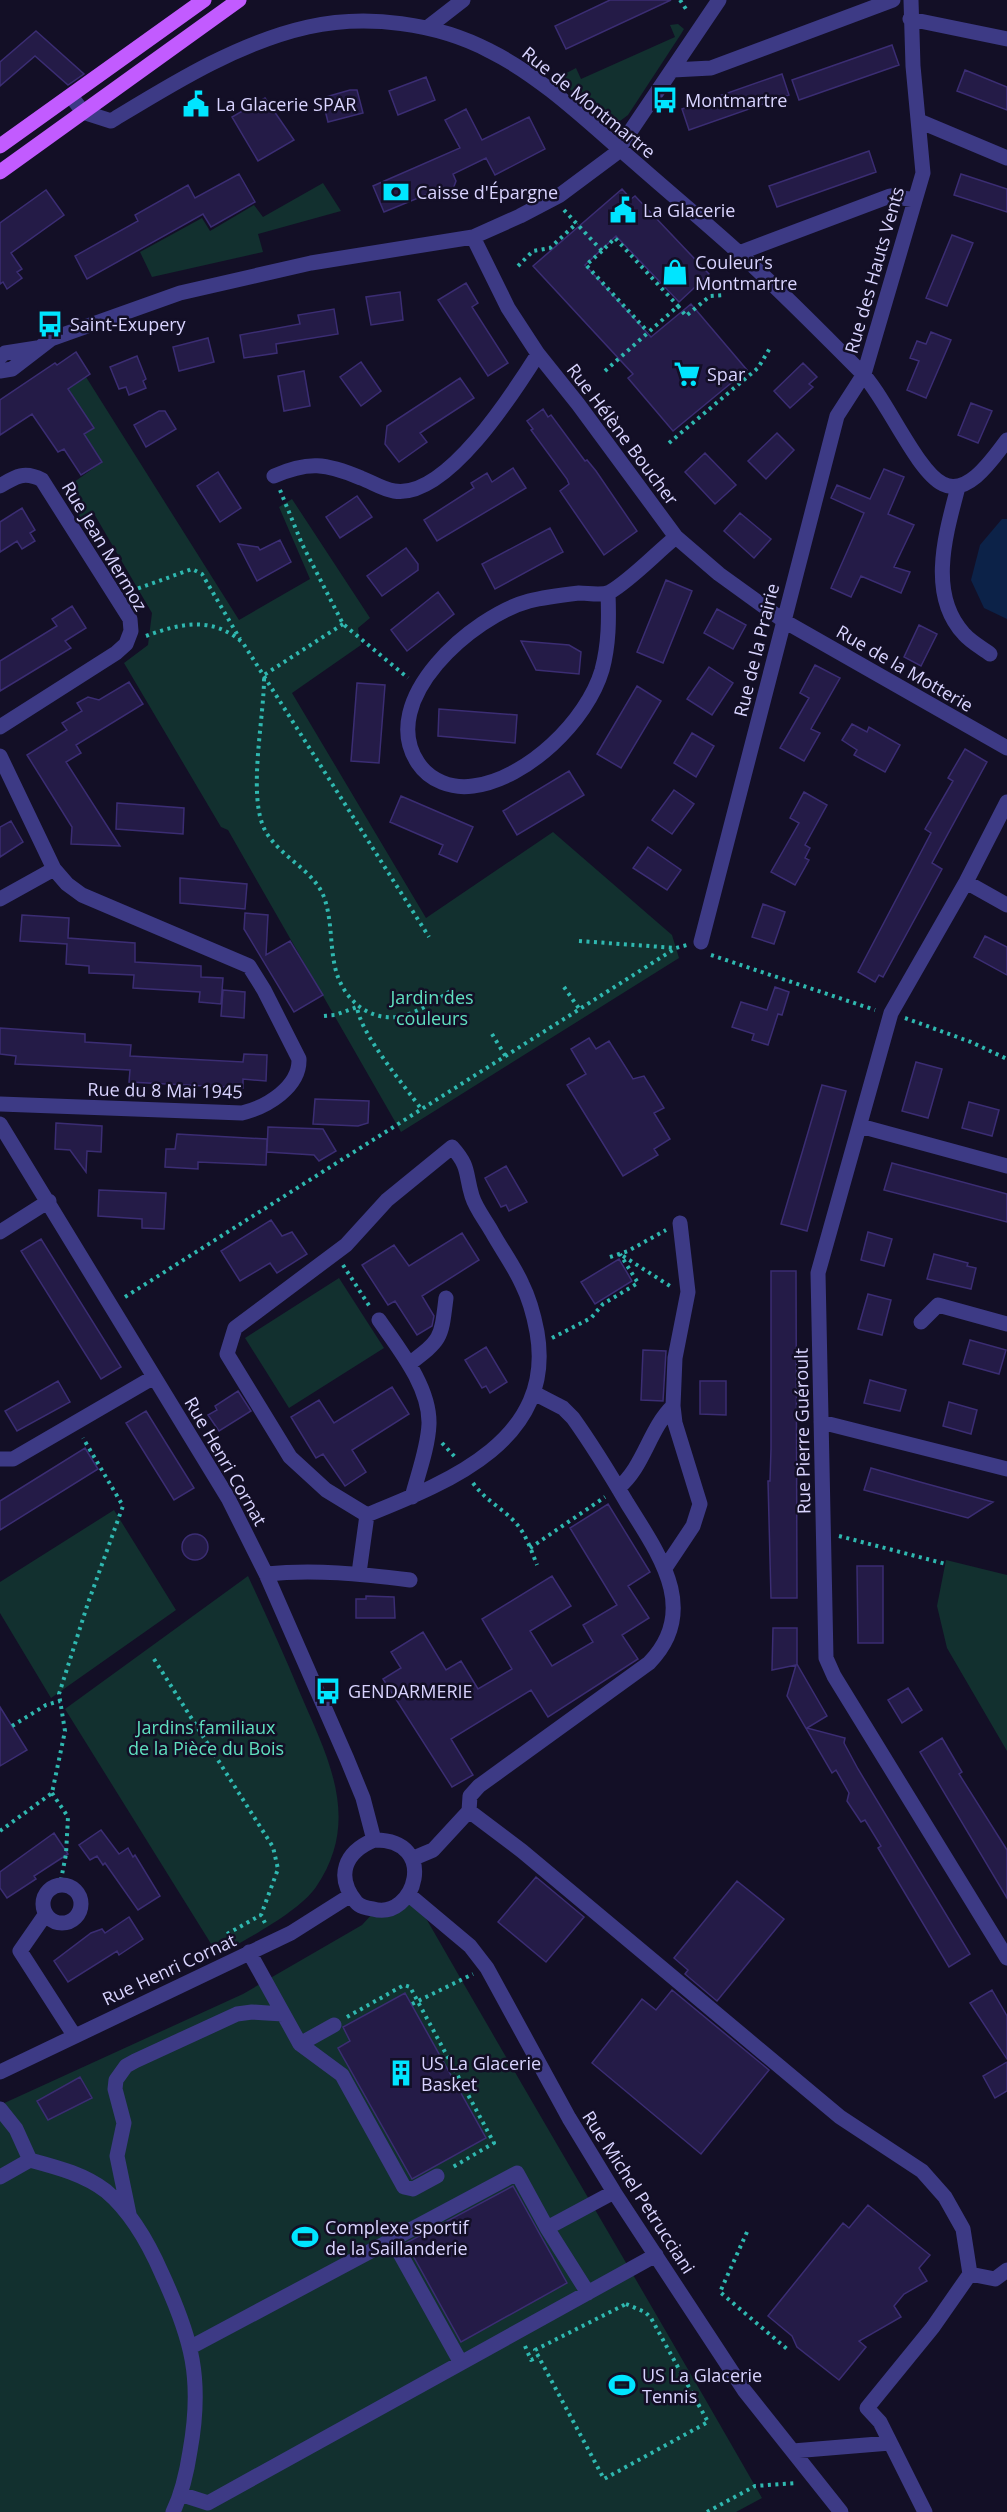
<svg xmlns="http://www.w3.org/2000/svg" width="1007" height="2512" font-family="'Open Sans',sans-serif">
<rect width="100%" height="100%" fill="#130f26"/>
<!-- green -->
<path fill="#12302f" d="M678,24L684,29L681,34L628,115L620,121L605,120L557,78L576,68L581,79L675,37L670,25Z
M323,183L341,211L258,234L263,252L152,277L140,252L202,218L210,231L254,205L263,217Z
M86,377L239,620L310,579L279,507L292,499L370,618L358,628L361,645L292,693L426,918L553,832L672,935L679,958L401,1132L228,830L221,827L124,663L148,645L152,613L93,512L80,518L63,490L102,462L84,434L94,428L68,389Z
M339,1278L384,1348L289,1408L245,1338Z
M114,1510L176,1610L51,1698L0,1613V1582Z
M946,1560L1007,1575V1751L947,1648L937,1606Z
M248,1576C266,1615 284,1654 300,1693C328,1758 362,1820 316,1887C299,1912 245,1940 218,1955L65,1709Z
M411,1902L427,1920C538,2114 652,2305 762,2498L736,2512H0V2105L243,1994L362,1925L374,1912Z"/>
<!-- water -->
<path fill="#0c2248" d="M1002,519H1007V619L984,608L971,580L980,545Z"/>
<!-- building -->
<path fill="#241b47" stroke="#3b2d73" stroke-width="1.5" d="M610,0H671L566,49L555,26Z
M36,31L84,74L68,85L35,56L0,86V62Z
M892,45L899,65L799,100L792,80Z
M965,70L1007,87V110L957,91Z
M782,74L789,95L689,130L682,109Z
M426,77L435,100L398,115L389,91Z
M350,90H357L363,113L328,122L322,98Z
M265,98L294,140L258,161L232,117Z
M466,109L482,140L529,117L545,149L495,175L486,158L453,174L456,181L453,189L446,192L440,189L384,212L373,186L460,148L445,120Z
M869,151L876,172L777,207L769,186Z
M239,174L255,202L211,227L203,214L87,279L75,256L138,221L135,215L188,185L195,198Z
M961,174L1007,189V212L954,195Z
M622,189L631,199L635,196L709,274L679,302L616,236L585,265L651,337L691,304L747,370L673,431L628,378L633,374L533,266Z
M46,190L64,215L11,253L22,269L17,272L22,278L7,289L3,282L0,284V223Z
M952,235L973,243L947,306L926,298Z
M466,283L478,303L472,307L508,363L488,376L438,300Z
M400,292L403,320L371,325L366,297Z
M334,309L338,334L276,344L277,353L244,358L240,335L300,324L298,315Z
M931,332L951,340L926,398L907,390L919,361L910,358L917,341L926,344Z
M208,338L214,362L179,371L173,347Z
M76,352L90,374L68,389L94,428L84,434L102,462L81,475L64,449L58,452L32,414L0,435V400L55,363L57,365Z
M137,356L146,379L143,381L146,388L129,395L126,387L119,389L110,367Z
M361,362L381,391L361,406L340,377Z
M803,363L817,377L809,384L813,387L790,408L774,391Z
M304,371L310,406L284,411L278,376Z
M460,378L474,398L420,433L427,442L399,462L385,444L387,426Z
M971,403L992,411L978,443L958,435Z
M543,409L548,417L551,415L585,461L587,460L596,471L637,531L604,555L560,491L569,484L567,479L531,430L533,429L527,421Z
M159,411H165L176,429L146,447L134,425Z
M777,433L794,450L766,479L748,461Z
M705,453L736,485L715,504L685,472Z
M513,468L526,488L437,541L424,520L474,488L471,483L487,473L492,482Z
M884,469L904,477L888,514L914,525L894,567L910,572L901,593L861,576L851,597L831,588L864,513L831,498L837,485L870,499Z
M218,472L241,508L220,522L197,486Z
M357,496L372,517L340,538L326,517Z
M22,508L35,530L30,533L35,541L22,549L17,541L0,552V522Z
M740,513L771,539L754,558L724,531Z
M550,528L563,552L495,589L482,564Z
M280,540L291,562L257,581L238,544L258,547L260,550Z
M406,548L418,564V570L382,596L367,576Z
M666,580L692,591L663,663L637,652Z
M438,592L454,614L407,651L391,630Z
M72,606L86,628L65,641L71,648L0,691V661L57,626L52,619Z
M717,609L746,625L733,649L704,633Z
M919,625L937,634L921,666L904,657Z
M521,641L569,645L581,652L579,674L536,670Z
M815,665L840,678L811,729L820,733L804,761L780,748L809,698L800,693Z
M709,667L733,683L712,715L687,699Z
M129,682L143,704L76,745L81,753L66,762L120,846L71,844L72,827L27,755L67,730L62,723L82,711L77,703L88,697L99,700Z
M357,683L385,685L379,763L351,761Z
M637,686L661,701L621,768L597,754Z
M439,709L517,715L515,743L438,736Z
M852,724L867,732L869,727L900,745L885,772L854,755L857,750L842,740Z
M692,733L714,746L696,777L674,763Z
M965,749L987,762L932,863L942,869L883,977L879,975L875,982L858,972L931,833L925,829L953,781L948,778Z
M569,771L584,795L517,835L503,811Z
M674,790L694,804L672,834L652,820Z
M804,792L827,805L805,845L810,848L805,858L809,860L795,885L771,872L799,823L790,818Z
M401,796L473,827L457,862L439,854L443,845L390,822Z
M117,803L184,808L183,834L116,829Z
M11,821L23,842L0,857V827Z
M648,847L681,870L667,890L633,868Z
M180,878L247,884L245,909L180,903Z
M763,904L785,912L774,944L752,937Z
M245,913L268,915L266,955L290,941L323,995L294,1012L244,929Z
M22,915L69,918L68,938L135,943V962L201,966V977L223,978L221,1004L199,1002L200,992L133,988L134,975L89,973V966L66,964L67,944L20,941Z
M985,936L1007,947V975L974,957Z
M775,987L789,992L782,1015L778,1014L768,1045L752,1040L754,1034L732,1027L741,1002L767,1010Z
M223,990L245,992L244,1018L221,1016Z
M0,1028L85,1034V1042L131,1045L130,1056L243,1062L244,1054L267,1055L266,1081L243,1079V1088L129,1082L130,1070L15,1064L16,1056L0,1054Z
M589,1038L596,1049L609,1041L633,1079L644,1076L664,1108L654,1113L670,1139L654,1149L658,1155L623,1176L567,1085L586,1074L571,1049Z
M916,1062L942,1069L928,1118L902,1111Z
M822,1085L846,1091L807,1231L781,1224Z
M315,1099L369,1101L368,1123L358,1126L313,1124Z
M969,1102L999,1110L992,1136L962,1128Z
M56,1123L102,1126L101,1152L87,1151L86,1172L70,1150L55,1149Z
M268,1127L323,1129L336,1151L319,1161L314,1155L267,1152Z
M177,1134L267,1139L266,1165L198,1162V1169L165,1167L166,1149H175Z
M892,1163L1007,1194V1222L884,1190Z
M506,1166L527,1202L509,1211L506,1205L501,1207L485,1178Z
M99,1190L166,1193L164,1229L142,1228V1219L98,1216Z
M271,1220L282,1236L292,1232L307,1254L277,1273L270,1263L240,1281L221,1251Z
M868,1232L892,1239L884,1266L861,1260Z
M462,1233L479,1260L422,1296L434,1316L432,1326L417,1335L395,1301L388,1305L362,1265L394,1245L409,1266Z
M41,1239L121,1367L101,1379L21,1251Z
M934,1254L968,1263L967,1266L976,1268L971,1289L927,1279Z
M619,1259L632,1281L595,1304L581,1282Z
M771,1271H796L797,1598H771L768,1481H770L771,1449Z
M868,1294L891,1300L882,1335L858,1329Z
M970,1340L1006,1350L999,1374L963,1364Z
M486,1347L507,1382L490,1393L486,1386L482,1388L465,1360Z
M643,1350L666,1351L663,1401L641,1400Z
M870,1380L906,1390L900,1411L864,1403Z
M58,1381L70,1402L17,1431L5,1411Z
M700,1381H726V1415L700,1414Z
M392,1387L409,1414L352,1450L366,1472L345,1486L323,1454L316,1458L291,1417L319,1400L334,1423Z
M238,1391L251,1411L219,1431L208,1415L217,1410L215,1406Z
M949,1402L977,1410L971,1434L943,1426Z
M146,1411L194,1488L174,1500L126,1423Z
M85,1448L98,1469L0,1530V1501Z
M871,1468L920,1482L993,1502L968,1518L864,1490Z
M608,1504L650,1572L628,1586L649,1618L622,1635L638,1659L548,1717L531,1690L451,1739L473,1775L452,1787L383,1679L401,1668L391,1652L423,1632L446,1670L461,1661L478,1689L512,1669L482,1619L552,1576L571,1606L530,1631L552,1666L593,1642L583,1625L617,1605L570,1528Z
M182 1547a13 13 0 1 1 26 0a13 13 0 1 1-26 0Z
M857,1566H883V1643H858Z
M366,1596L394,1597L395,1618H356V1599H366Z
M773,1628H797V1664L827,1716L807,1728L845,1738L844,1743L858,1769L970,1954L949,1967L878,1848L881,1846L865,1820L861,1822L847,1801L849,1793L836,1770L832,1773L787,1696L796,1665L772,1670Z
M908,1688L922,1710L902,1723L888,1700Z
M0,1707L27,1750L0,1766Z
M942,1738L962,1772L959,1774L1007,1850V1898L920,1752Z
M101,1830L119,1854L128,1848L133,1857L135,1855L160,1896L138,1910L105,1863L103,1865L97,1856L90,1860L79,1845Z
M54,1833L68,1854L34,1876L36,1879L7,1898L0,1888V1872Z
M536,1877L584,1917L546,1962L498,1922Z
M737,1881L784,1919L717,2001L685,1974L688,1970L674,1958Z
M129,1917L143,1939L119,1955L117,1951L68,1982L54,1961L91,1933L102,1929L105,1933Z
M672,1990L769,2070L701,2154L592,2063L642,1999L656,2010Z
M992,1990L1007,2016V2059L970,2003Z
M405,1993L486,2138L412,2179L338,2048L350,2041L343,2027Z
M1007,2062V2091L995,2098L983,2076Z
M80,2077L92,2098L48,2120L37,2101Z
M513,2186L567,2283L461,2342L406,2243Z
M868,2205L930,2255L919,2268L927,2281L904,2294L894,2306L901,2317L859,2341L866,2347L839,2380L797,2347L792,2336L768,2316L843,2223L849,2228Z"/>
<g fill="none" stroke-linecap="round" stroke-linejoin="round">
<!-- path -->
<path stroke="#2fb8b0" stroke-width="4" stroke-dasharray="3 4.5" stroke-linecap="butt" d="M680,0L686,9
M564,210L602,251L615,238L678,306
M602,251L586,265L648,332
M518,266L533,251L550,248L577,223
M605,371L678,306L686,316L710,296L725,295
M669,443L758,368L770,348
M280,490L302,544L343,624L408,678
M131,591L192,569L202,574L240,639
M343,624L264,675C265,715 246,798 266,832C281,858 316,871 325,900C332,922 330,945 335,967C342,1000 373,1027 409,1014C425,1008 438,999 452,990
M146,636C181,623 213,616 243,643L429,937
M579,941L676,948L687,945
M711,955L875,1010
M564,987L580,1010
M324,1016L335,1015L357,1007C361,1035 404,1085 422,1110
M905,1018L971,1042L1007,1059
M492,1034L506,1057
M623,1256L670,1286
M610,1257L628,1251L666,1230
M343,1265L370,1307
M125,1297L676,948
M552,1338L591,1318L603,1304L638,1283L620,1254
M442,1443L455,1457
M473,1483C485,1500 502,1508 515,1522C526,1534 531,1550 537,1565
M839,1536L946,1564
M530,1548L605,1497
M154,1659L273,1847L278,1869L261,1915L267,1927
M12,1726L46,1705L60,1701
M52,1793L68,1817L66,1854L60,1885
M0,1831L52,1793L65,1731L59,1694L88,1603L123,1506L83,1438
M227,1934L261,1915
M412,2004L473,1974
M347,2017L404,1985L410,1987L494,2143L451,2168
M747,2232L720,2292L787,2349
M626,2304L645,2312L651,2318L708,2422L604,2479L535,2350Z
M525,2346L531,2360L538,2357
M707,2512L755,2486L796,2483"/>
<!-- minor -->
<path stroke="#3d3a85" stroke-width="15" d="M910,19L1007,39
M427,28L463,0
M673,70L711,68L893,0
M71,96L83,112L111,121C172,84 237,43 308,27C367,14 437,23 490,51C544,78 591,125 637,164C671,194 706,223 739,253C781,291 820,331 860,371C885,395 916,471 943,484C968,497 994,457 1007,440
M919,121L1007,158
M473,237L508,308L538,354L578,404L676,537L719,574L784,621L1007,748
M739,253L890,196L915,200
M0,357L5,353L37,348
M0,371L12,369L51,339L180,293L311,263L473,237L520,216L560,195L615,154L719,0
M274,476C308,461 326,463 361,478C372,482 382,489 394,491C446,500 514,392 538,354
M0,486C16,476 25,471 42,480L130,619L131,631L126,644L116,653L0,727
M958,487C946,533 927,594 964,634C971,642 982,648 990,654
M608,593C609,619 609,644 602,670C587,721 527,779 473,786C452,789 430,781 418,763C376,700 473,616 529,601C545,597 562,595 579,593C588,593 602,596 610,592C632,579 656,553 676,537
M0,756L54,869L67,884L82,895L249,966L264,990L299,1059C300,1087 267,1107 242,1113L0,1104
M1007,802L966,882L891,1013L818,1273L826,1658L834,1676L1007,1958
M966,882L1007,905
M0,899L54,869
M701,942L837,416L864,374L923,173L913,66L911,0
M0,1124L228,1498L266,1574L347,1759L363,1798L374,1840
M860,1126L1007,1166
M452,1147C470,1167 465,1173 472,1196C476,1209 486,1221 492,1232C502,1250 514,1266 522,1284C529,1298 534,1316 537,1332C556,1440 449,1482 367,1515L326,1490L290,1457L227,1354L235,1328L346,1245L387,1200Z
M0,1232L49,1201
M379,1320C399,1349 430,1387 429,1424C428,1448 418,1474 412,1497
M921,1322L938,1305L1007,1324
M409,1364C442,1339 441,1339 446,1298
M821,1422L1007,1469
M0,1459H13L154,1377
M618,1488C644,1467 649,1429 673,1406
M665,1568L693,1526L700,1504L675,1423L673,1406L675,1358L688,1292L680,1223
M359,1573L367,1515
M266,1574C315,1569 361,1574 410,1580
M469,1811L470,1796L479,1786L649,1663C701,1610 658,1553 627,1503C610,1474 593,1446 573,1418L563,1408L534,1393
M374,1840C440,1839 415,1921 373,1909C366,1908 360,1907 356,1902C335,1876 345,1852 374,1840Z
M414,1858L433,1850L469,1811L522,1851L840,2117L922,2171L945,2197L963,2229L970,2274L933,2327L867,2408L880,2422L925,2512
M43 1904a19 19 0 1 1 38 0a19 19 0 1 1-38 0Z
M408,1894L470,1946L487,1968L569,2118L614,2192L744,2390L841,2512
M45,1915L20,1951L74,2035
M249,1952L300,2044L334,2025
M300,2044L342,2075L404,2187L413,2189L437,2176
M0,2072L291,1933L351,1895
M0,2109L16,2129L30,2160L0,2177
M30,2160C56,2167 84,2174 106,2191C131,2212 149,2244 162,2274C192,2339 203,2379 190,2451C187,2471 182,2493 173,2512
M129,2214L117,2156L124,2123L115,2089L116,2080L126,2066L135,2061L237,2014L252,2012L283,2014
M547,2228L588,2293
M392,2239L461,2363
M970,2274L995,2279L1007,2270
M191,2347L517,2173L547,2228L614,2192
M793,2451L890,2443
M180,2494L208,2503L656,2255"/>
<!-- major -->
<path stroke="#c25bff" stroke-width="15" d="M0,146L204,0
M0,172L239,0"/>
</g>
<!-- icons -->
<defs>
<g id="bus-bare" transform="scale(2.07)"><path d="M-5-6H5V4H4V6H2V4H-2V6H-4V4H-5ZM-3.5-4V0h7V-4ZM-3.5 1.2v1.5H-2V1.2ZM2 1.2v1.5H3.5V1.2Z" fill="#00e5ff" stroke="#130f26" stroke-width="2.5" paint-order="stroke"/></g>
<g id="civic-bare" transform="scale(2.07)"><path d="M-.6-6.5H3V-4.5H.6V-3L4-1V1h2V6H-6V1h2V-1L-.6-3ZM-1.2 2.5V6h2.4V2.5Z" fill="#00e5ff" stroke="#130f26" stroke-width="2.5" paint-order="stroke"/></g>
<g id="bank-bare" transform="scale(2.07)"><path d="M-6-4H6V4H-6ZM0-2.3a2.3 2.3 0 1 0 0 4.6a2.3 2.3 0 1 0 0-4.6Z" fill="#00e5ff" stroke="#130f26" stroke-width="2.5" paint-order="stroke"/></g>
<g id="shop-bare" transform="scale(2.07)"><path d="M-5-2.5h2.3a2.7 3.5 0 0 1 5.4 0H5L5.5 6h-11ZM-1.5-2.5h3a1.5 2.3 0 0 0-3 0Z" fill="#00e5ff" stroke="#130f26" stroke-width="2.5" paint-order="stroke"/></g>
<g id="supermarket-bare" transform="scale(2.07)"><path d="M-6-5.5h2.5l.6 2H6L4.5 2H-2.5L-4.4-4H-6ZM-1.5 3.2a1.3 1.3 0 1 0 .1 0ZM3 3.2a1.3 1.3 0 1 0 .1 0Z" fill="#00e5ff" stroke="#130f26" stroke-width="2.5" paint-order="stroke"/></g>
<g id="building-bare" transform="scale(2.07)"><path d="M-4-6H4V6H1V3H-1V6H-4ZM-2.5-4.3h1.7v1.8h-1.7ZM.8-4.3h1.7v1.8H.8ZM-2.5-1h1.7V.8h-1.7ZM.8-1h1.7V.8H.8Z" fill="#00e5ff" stroke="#130f26" stroke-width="2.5" paint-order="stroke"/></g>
<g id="stadium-bare" transform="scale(2.07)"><path d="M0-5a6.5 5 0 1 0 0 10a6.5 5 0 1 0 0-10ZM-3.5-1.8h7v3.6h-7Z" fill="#00e5ff" stroke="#130f26" stroke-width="2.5" paint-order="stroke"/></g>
</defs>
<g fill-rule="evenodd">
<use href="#bus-bare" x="665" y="100"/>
<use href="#civic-bare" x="196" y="104"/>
<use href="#bank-bare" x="396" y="192"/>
<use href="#civic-bare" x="623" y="210"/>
<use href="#shop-bare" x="675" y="272"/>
<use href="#bus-bare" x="50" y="324"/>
<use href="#supermarket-bare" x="687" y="374"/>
<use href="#bus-bare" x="328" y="1691"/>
<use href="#building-bare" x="401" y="2073"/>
<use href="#stadium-bare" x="305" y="2237"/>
<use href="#stadium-bare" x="622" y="2385"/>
</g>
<g text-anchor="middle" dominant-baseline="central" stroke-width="5" stroke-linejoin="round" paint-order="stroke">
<!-- poi labels -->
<g font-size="18" fill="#d9d4ff" stroke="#130f26" text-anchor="start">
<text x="685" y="100">Montmartre</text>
<text x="216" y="104">La Glacerie SPAR</text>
<text x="416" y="192">Caisse d'Épargne</text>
<text x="643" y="210">La Glacerie</text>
<text x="695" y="262">Couleur’s<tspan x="695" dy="21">Montmartre</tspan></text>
<text x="70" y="324">Saint-Exupery</text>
<text x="707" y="374">Spar</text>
<text x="348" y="1691">GENDARMERIE</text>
<text x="421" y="2063">US La Glacerie<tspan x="421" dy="21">Basket</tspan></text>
<text x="325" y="2227">Complexe sportif<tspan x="325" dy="21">de la Saillanderie</tspan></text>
<text x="642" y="2375">US La Glacerie<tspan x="642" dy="21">Tennis</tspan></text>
</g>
<!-- street labels -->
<g font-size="18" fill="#d9d4ff" stroke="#130f26">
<text transform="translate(589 102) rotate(39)">Rue de Montmartre</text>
<text transform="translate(874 270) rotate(-74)">Rue des Hauts Vents</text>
<text transform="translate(623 434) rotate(53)">Rue Hélène Boucher</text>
<text transform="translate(105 546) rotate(59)">Rue Jean Mermoz</text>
<text transform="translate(756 650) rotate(-76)">Rue de la Prairie</text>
<text transform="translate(905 668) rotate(30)">Rue de la Motterie</text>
<text transform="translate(165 1090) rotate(1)">Rue du 8 Mai 1945</text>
<text transform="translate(802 1431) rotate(-91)">Rue Pierre Guéroult</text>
<text transform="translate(226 1461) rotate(60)">Rue Henri Cornat</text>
<text transform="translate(169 1969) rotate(-25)">Rue Henri Cornat</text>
<text transform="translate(639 2192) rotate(57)">Rue Michel Petrucciani</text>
</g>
<!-- park labels -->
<g font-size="18" fill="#5fe0c0" stroke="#130f26">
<text x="432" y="997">Jardin des<tspan x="432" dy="21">couleurs</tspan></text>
<text x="206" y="1727">Jardins familiaux<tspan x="206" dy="21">de la Pièce du Bois</tspan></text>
</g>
</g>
</svg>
